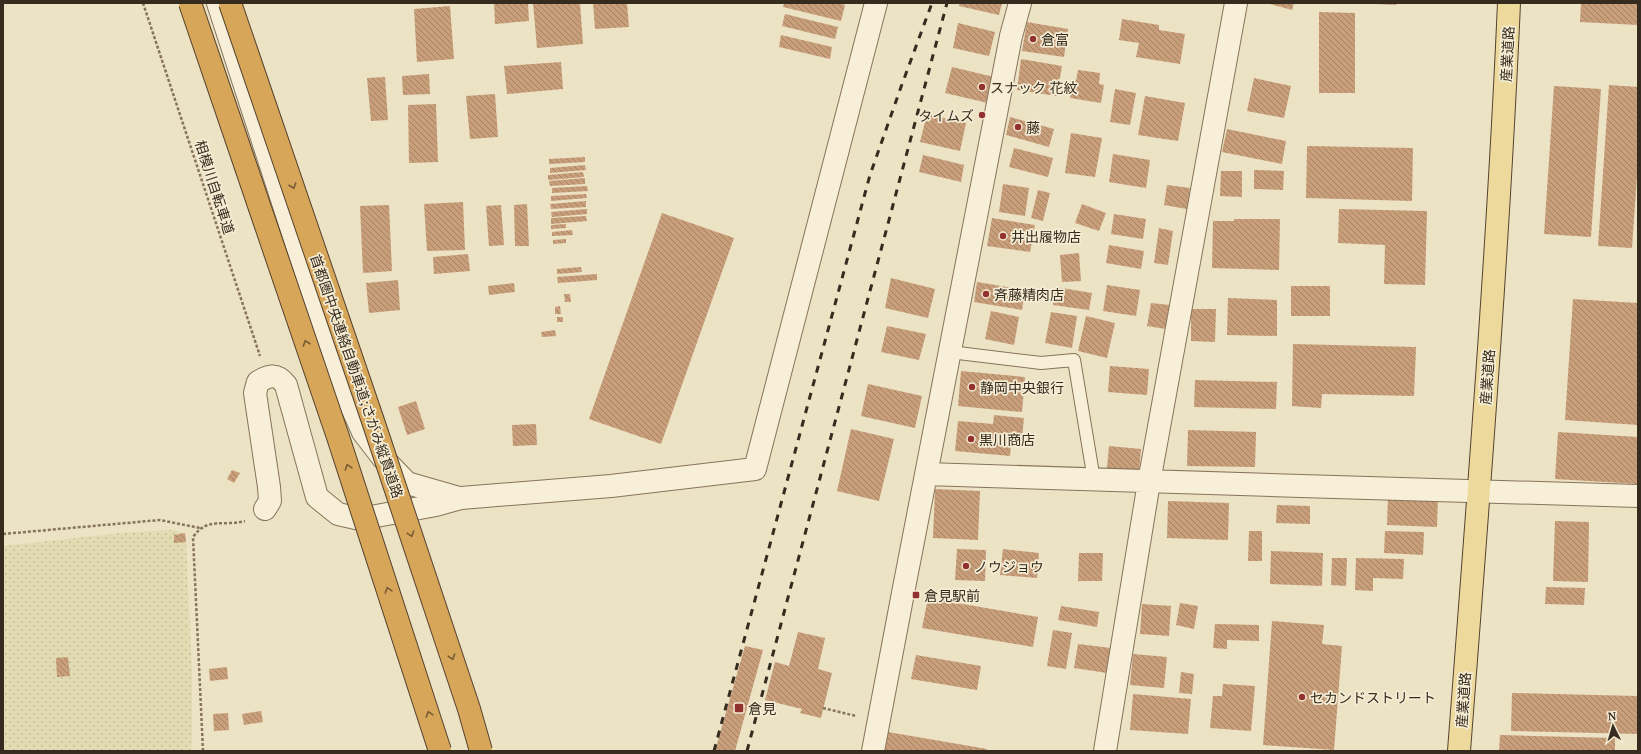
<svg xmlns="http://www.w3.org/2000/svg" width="1641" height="754" font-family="'PT Serif','Noto Sans JP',serif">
<defs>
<pattern id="farmland-dots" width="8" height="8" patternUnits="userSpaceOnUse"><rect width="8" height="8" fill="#e1dcb2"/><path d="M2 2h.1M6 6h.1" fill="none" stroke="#c2bd99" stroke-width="1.8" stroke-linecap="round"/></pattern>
<pattern id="building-back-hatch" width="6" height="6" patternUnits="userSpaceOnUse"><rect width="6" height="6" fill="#c99f7b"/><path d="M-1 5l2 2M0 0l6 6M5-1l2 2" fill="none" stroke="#a48264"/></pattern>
</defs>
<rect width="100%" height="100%" fill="#ece2c4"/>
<!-- farmland -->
<path fill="url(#farmland-dots)" d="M172,530L185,533L186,542L192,673V737L191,751H3V546L120,533Z"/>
<!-- building -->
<path fill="url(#building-back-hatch)" d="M494,3H528L529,21L495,24Z
M533,3H580L583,44L537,48Z
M593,3H627L629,27L595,29Z
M784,3H838L845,5L841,21L783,7Z
M960,3H1002L999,15L959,6Z
M1266,3H1294L1292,10Z
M1375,3H1397L1396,5L1375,4Z
M1581,3H1638V25L1580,22Z
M450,6L454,59L417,62L414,9Z
M1319,12L1355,13V93H1319Z
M785,14L838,27L835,39L782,26Z
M1122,19L1159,25V30L1185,34L1180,64L1136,57L1139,43L1119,40Z
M1027,22L1068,29L1064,57L1022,51Z
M958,23L995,32L989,56L953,48Z
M781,35L832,47L830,59L779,47Z
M1021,59L1062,66L1057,96L1017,90Z
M561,62L563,89L507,94L504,66Z
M952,67L994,77L988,103L945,93Z
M1078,70L1100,73L1099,84L1104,85L1101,103L1070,98L1073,80L1076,81Z
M429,74L430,94L403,95L402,76Z
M385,77L388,120L371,121L367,78Z
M1254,78L1291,86L1284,118L1247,111Z
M1609,85L1638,87V162L1632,248L1598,246Z
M1554,86L1601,89L1591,237L1544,234Z
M1115,89L1136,93L1130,125L1110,122Z
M495,94L498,137L470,139L466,96Z
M1145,96L1185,103L1178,141L1138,135Z
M436,104L438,162L409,163L408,105Z
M927,114L966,123L960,151L920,142Z
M1010,117L1054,129L1049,147L1006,135Z
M1227,129L1286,141L1282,164L1222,152Z
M1071,133L1102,138L1095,177L1065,173Z
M1307,146L1413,148L1412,201L1306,198Z
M1014,148L1053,158L1048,177L1009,167Z
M1113,154L1150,160L1146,188L1109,182Z
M923,155L964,165L961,182L919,172Z
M585,157V162L549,164V159Z
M585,165L586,170L550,173V168Z
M1254,170L1284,171L1283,190L1254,189Z
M1221,171H1242V197L1220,196Z
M583,172L584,177L548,180V175Z
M585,178V184L550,186L549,181Z
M1003,184L1029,188L1025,216L999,212Z
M1167,185L1190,188L1187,209L1164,205Z
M587,186L588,191L552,193V188Z
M1038,190L1050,193L1043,221L1031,218Z
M586,194L587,198L551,201V196Z
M586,201V207L551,209L550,204Z
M463,202L465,250L427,251L424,204Z
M527,204L529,246H515L514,205Z
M1082,204L1106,213L1099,231L1075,223Z
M389,205L392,271L363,273L360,206Z
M501,205L504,245L489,246L486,206Z
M587,209V214L552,217L551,212Z
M1339,209L1427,211L1425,285L1384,284L1385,245L1338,243Z
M662,213L734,238L661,444L589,419Z
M1114,214L1146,219L1143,239L1111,234Z
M586,216L587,221L551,224V218Z
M992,218L1035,225L1030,252L987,246Z
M1234,219H1280L1279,270L1212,268L1213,221H1234Z
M566,224V228L551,229V225Z
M1159,228L1173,231L1168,265L1154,263Z
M572,230L573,235L552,236V232Z
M566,239V243L553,244V240Z
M1109,245L1144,251L1141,269L1106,263Z
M1079,253L1081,281L1062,282L1060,255Z
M468,254L470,271L434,274L433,257Z
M581,267L582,272L557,274V269Z
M597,274V280L558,283L557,277Z
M891,278L935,289L928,318L885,308Z
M398,280L400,310L369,313L366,283Z
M977,282L1025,290L1022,310L974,302Z
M514,283L515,292L489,295L488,286Z
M1107,285L1140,290L1136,316L1103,311Z
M1291,286H1330V316H1291Z
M1056,287L1092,293L1089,310L1053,305Z
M564,294H570L571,302H565Z
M1228,298L1277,300V336L1227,335Z
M1573,299L1638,303V425L1565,420Z
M1151,303L1170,305L1166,329L1147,326Z
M560,306L561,314H555V307Z
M1191,309H1216L1215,342L1191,341Z
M991,311L1019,317L1014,345L985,339Z
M1051,312L1077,316L1072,348L1045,343Z
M1086,316L1115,323L1107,358L1078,351Z
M557,317H563V322H557Z
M887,326L926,334L919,360L881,352Z
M555,330L556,336L542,337L541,332Z
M1293,344L1416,347L1414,396L1322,394L1321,408L1292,406Z
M1110,366L1149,369L1147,395L1108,392Z
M961,371L1025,377L1022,412L958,406Z
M1195,380L1277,382L1276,409L1194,407Z
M868,384L922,396L915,428L861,416Z
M416,401L425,429L407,435L398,407Z
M994,415L1024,418L1022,438L1012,437L1010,456L955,451L958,421L993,424Z
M536,424L537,445L513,446L512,425Z
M851,429L894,439L879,501L837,491Z
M1188,430L1256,432L1255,467L1187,466Z
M1558,432L1638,437V484L1555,479Z
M1109,446L1141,449L1139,471L1107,468Z
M232,470L240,473L234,483L227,479Z
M935,489L980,491L978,540L933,538Z
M1388,496L1438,497L1437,527L1387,525Z
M1168,501L1229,503L1228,540L1167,538Z
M1277,505L1310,506V524L1276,523Z
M1555,521L1589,522L1588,582L1553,581Z
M1249,531H1262V561H1248Z
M1385,531L1424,532L1423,555L1384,553Z
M185,533L186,542L174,543V535Z
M957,549L986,550L985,581L955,580Z
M1003,549L1039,553L1037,578L1000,575Z
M1271,551L1323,553L1322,586L1270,584Z
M1079,553H1103L1102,581H1078Z
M1332,558H1347L1346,586L1331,585Z
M1356,558L1404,559L1403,579L1373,578V591L1355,590Z
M1546,587L1585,588L1584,605L1545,604Z
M928,598L1038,617L1033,647L922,628Z
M1180,603L1198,606L1194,629L1176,625Z
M1142,604L1171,606L1169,636L1140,634Z
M1061,606L1099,612L1097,627L1058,620Z
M1272,621L1324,625L1322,644L1342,646L1334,750L1263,745Z
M1215,624L1259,625V641L1227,640V649L1213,648Z
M1053,630L1072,633L1066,669L1047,666Z
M798,632L825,638L818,669L832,673L821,718L800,713L802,709L765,700L775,662L789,666Z
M1078,644L1111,648L1107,673L1074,668Z
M745,646L763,650L735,751H715Z
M1133,654L1167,657L1164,688L1130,685Z
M916,655L981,666L977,690L911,679Z
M68,657L70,676L57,677L56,658Z
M227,667L228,679L210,681L209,669Z
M1181,672L1194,674L1192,694L1179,693Z
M1223,684L1255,686L1251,731L1210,728L1213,696H1222Z
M1512,693L1638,696V734L1511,731Z
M1133,694L1191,699L1188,734L1130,730Z
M261,711L263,722L244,725L242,714Z
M228,713L229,730L214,731L213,714Z
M888,732L987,749V751H885Z
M1500,735L1615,738V751H1499Z"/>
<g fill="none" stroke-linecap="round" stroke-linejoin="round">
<!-- service casing -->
<g stroke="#86745b" stroke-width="14">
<path id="service" d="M950,352L1041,363L1074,360L1094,480"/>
</g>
<!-- minor casing -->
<g stroke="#86745b" stroke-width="24">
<path id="minor" d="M218,3L344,390L363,432L383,458L407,483L459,498
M926,474C1163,483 1401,488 1638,496
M265,509L270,501L269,487L255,393L258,382C270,375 277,373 286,385L317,497L338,514L360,519L436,505L461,498L611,486L755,469L876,3
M873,751L903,593L1011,36L1020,3
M1105,751L1149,482L1236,3"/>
</g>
<!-- primary casing -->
<g stroke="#54422f" stroke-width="24">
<path id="primary" d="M1459,751C1478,502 1498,253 1509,3"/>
</g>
<!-- path -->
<path stroke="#86745b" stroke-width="2.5" stroke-dasharray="3 2" stroke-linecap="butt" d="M143,3L260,356
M3,534L160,520L200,528
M823,708L856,716
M203,751L193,537C208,516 224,527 245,521"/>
<!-- service -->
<use href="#service" stroke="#f7efd7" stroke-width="12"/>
<!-- minor -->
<use href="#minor" stroke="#f7efd7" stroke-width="22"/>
<!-- primary -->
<use href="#primary" stroke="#eed99d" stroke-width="22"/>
<!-- rail -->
<path stroke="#362b1f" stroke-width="3" stroke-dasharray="7 7" stroke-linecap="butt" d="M714,751L870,175L901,87L932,3
M747,751L947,3"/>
<!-- motorway-bridge casing -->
<g stroke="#54422f" stroke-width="24" stroke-linecap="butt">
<path id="motorway-bridge" d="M190,3L338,437L440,751
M230,3L373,421L469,709L481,751"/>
</g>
<!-- motorway-bridge -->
<use href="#motorway-bridge" stroke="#d8a658" stroke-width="22"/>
</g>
<!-- one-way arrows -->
<defs><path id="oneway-chevron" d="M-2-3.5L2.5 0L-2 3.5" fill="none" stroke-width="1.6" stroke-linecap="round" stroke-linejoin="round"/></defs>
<g stroke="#775c36">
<use href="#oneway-chevron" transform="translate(293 186) rotate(71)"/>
<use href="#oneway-chevron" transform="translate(306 343) rotate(-109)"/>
<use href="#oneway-chevron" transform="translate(348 467) rotate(-108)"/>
<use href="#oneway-chevron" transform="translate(411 534) rotate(72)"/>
<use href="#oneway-chevron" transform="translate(388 590) rotate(-108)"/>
<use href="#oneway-chevron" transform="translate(452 657) rotate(72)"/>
<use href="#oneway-chevron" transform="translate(429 714) rotate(-108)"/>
</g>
<!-- markers -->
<g fill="#92322e" stroke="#f4ecd3" stroke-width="1.5">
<circle cx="1033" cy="39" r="4"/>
<circle cx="982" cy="87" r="4"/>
<circle cx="982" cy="115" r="4"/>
<circle cx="1018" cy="127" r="4"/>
<circle cx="1003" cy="236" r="4"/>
<circle cx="986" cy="294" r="4"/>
<circle cx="972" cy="387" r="4"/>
<circle cx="971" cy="439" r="4"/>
<circle cx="966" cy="566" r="4"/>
<rect x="912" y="591" width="8" height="8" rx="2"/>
<circle cx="1302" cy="697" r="4"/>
<rect x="734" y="703" width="10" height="10" rx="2"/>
</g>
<g text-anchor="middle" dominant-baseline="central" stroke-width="3.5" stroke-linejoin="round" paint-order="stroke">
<!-- poi labels -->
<g font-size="14" fill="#362b1f" stroke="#f4ecd3" text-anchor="start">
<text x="1041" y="39">倉富</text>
<text x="990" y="87">スナック 花紋</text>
<text x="974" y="115" text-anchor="end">タイムズ</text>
<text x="1026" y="127">藤</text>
<text x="1011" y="236">井出履物店</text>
<text x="994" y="294">斉藤精肉店</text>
<text x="980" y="387">静岡中央銀行</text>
<text x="979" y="439">黒川商店</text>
<text x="974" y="566">ノウジョウ</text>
<text x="924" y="595">倉見駅前</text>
<text x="1310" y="697">セカンドストリート</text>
<text x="748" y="708">倉見</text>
</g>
<!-- street labels -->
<g font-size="14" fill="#362b1f" stroke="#f4ecd3">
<text transform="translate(1507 54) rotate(-87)">産業道路</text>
<text transform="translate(215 187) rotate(72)">相模川自転車道</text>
<text transform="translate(357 376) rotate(71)">首都圏中央連絡自動車道;さがみ縦貫道路</text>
<text transform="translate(1487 377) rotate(-86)">産業道路</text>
<text transform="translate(1463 700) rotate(-86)">産業道路</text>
</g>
</g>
<!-- border -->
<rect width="1641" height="754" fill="none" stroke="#362b1f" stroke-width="8"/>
<!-- north arrow -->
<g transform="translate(1613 726) rotate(355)" stroke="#f4ecd3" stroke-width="3" paint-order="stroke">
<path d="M0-3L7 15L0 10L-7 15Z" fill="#362b1f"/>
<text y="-6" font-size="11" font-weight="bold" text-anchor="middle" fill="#362b1f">N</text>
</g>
</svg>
